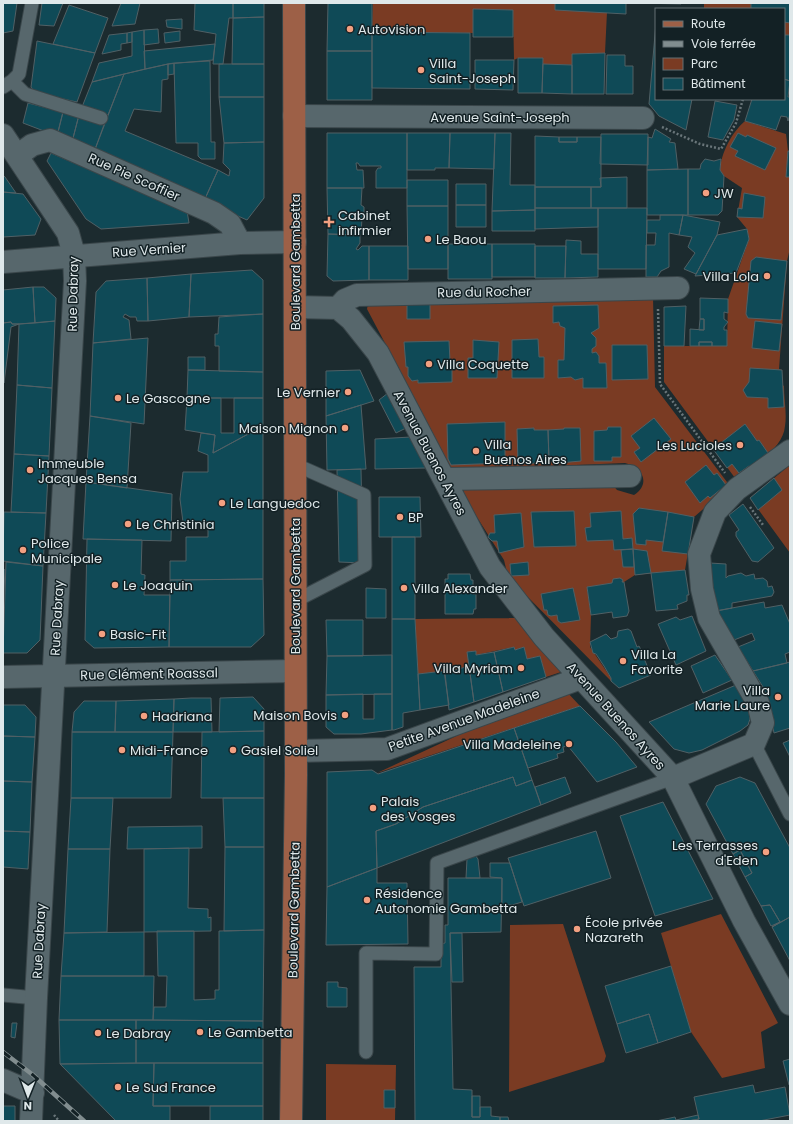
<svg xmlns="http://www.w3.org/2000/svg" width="793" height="1124" font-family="Poppins,sans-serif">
<rect width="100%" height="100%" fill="#1c2b2f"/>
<!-- green -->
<path fill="#7a3b23" d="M373,3H555L607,12L605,53L573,54L572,65L543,64L542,58H518L514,60L513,10L473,9V33L372,32Z
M704,3H790V35H784V9H704Z
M745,121L786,134L788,151L786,176L790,177V248L787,261L779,369L782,370V385L784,386C784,399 787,414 785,426C783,450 752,465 735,478L664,382V346H727L728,299L749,239L747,229L737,217L742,188L724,176L720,170C721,153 732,132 745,121Z
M653,297L655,387L730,486L694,517L685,570L635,575L624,582L587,587L591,615L590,647L611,678V681L508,577L504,560L463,495L464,489L612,484L617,490L634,495C651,484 643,467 625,463L452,470L367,309L368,304Z
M790,465V553L750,498Z
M518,618L561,672L546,677L540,656L527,659L524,647L515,650L514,647L476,655L475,651L469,666L445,673L444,671L418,674L415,619Z
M567,692L580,706L377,773L508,712Z
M721,914L778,1023L761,1032L765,1068L722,1078L691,1032L661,933Z
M563,924L606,1056L604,1062L509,1092L510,925Z
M326,1064L396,1065L395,1121H326Z"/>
<!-- building -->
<path fill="#0f4a57" stroke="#506065" d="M3,3H17L13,31L3,33Z
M42,3H63L54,26L39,25Z
M121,3H140L135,24L112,26Z
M195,3H233V18H229L223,64H213L216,34L194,30Z
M233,3H264V17L233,18Z
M328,3H372V51H327Z
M555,3H626V14L555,10Z
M639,3H681V4Z
M751,3H790V23L784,22V9H751Z
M69,5L108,18L95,53L53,44Z
M473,9L513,10V37H473Z
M264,17V64H232L233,18Z
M182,19V29L167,27L166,20Z
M656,23V99H692L686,130L659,116L649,104Z
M158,29L159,43L144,45V30Z
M144,30L145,69L92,82L99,63L132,56V32Z
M180,31V41L165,43L164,33Z
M132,32V42L127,43V33Z
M372,32L470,33V89L372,88Z
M127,33V43L121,44V50L102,54L109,35Z
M784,35H790V81L784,79Z
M37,41L95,53L77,102L35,93L31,87Z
M215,44L213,60L168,64L145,69L144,51Z
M327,51H372V100H327Z
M605,53L604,94H572V54Z
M607,55H625V66H633V94H606Z
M518,58H543L542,93H518Z
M475,60H514L513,90L475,89Z
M210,61L211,142H215V159H201L198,156V143H176L174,63Z
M174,63V74L168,75V64Z
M168,64V79L162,80L161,112L134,109L125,131L218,170L204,201L94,152L124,74Z
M219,64H264V97H219Z
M543,64L572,65V94L542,93Z
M124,74L108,115L82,107L92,82Z
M784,79L790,81L788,97H790V114L788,121L787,117L781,116L776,130L745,121L752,99H784Z
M219,97H264V142L224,143Z
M715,101L737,105L734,120L723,140L708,137Z
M28,103L63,112L57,136L23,123Z
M63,112L79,115L72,142L57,136Z
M79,115L105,122L94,152L72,142Z
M655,129L671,139L669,142L675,143L678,169L647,170L648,137L652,138Z
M327,133H407V188H376V171L378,168H381V166H360L358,163H356L357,170H363L364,188H327Z
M407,133H450L449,168H435V170H407Z
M450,133H495L494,169L449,168Z
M495,133H511L510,185H535V210L492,211Z
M738,133L746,137L747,135L776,148L765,170L735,156L738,151L730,147Z
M601,134H648V165L600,164Z
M535,136L559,137V142H577V137H601V187H535Z
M559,137H577V142H559Z
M264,142V198L247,220L204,201L218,170L229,176L230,170L223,163L224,143Z
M788,151H790V177H786Z
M51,153L187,211L189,223L101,229L86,219L47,161Z
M705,159L714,161L721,159L720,170L724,176L722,211L718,215H688V169H700L701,164Z
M688,169V215H647V170Z
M3,175L5,177L16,193L3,192Z
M627,177V208H591V187H601L600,178Z
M407,180H448V206H407Z
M456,184H486V205H456Z
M535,187H591V208H535Z
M327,188H362L361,205L364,207V215L362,217L361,235L328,234Z
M3,192L23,194L41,219L35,235L3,237Z
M744,193L765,197L763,218L737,217L738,208L742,209Z
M456,205H486V227H456Z
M407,206H448V269H408Z
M535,208H598V227L535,229Z
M598,208H647L646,269H598Z
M535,210V231H492V211Z
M660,215H683L679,235L669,233V267L661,271L657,277H646V245H655L656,233H647V220H660Z
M683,215L720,222L717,235L696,274L684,269L695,253L688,247L692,237L679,235Z
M747,229L749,239L736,273L695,276L717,235Z
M328,234L360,235V243L356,249L358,250L362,246H369V280L333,281L327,276Z
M566,240L581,241V254H598V277L565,278Z
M448,244H492V279H448Z
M492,244H535V277H492Z
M369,246H408V280H369Z
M535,246H566L565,278H535Z
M756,257L787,261L781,320L748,318L746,314L751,261Z
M252,270L263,280V314L189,317L191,274Z
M191,274L189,317L148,321L147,278Z
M147,278L148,321H137L136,317H130L125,314L123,317L129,320L131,339L93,343L96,292L106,281Z
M33,287H44L56,298L55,321L35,323Z
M33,287L35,323L19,324H12L11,322L3,323V290Z
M700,298L728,299V313L724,312V319L728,322L724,327V330H727V346H712V342H699V346H690V329L704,330V319H700Z
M407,300H430V319H407Z
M598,305L599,328L591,333L596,338V346L592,349V353L596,352L599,356V363H606L607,388H583V378L575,380L571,377L558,378V360H564L565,328L560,326L559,322L553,323V306Z
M686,306L684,346H664V307Z
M263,314V372L219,371V346H215V334H218L219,317Z
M700,319H704V330H699Z
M55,321L52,388L17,385L19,324Z
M755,321L782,324L779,351L752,348Z
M11,322L12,324H19L11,327L4,383L3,323Z
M148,338L144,424L90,416L93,343Z
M538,339L539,357H544V378H512V340Z
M473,340L499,342L497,378H468V358H473Z
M449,341L450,361H452V382L418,383V380L412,381L408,376V367H406L404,342Z
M699,342H712V346H699Z
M612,345H647L648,379L612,380Z
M188,357H205V370H188Z
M750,368L782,370L784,407L768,408V398L747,397L743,390L749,382Z
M188,370L263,372V398H187Z
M360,370L374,401L326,416V371Z
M17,385L52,388L49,456L14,454Z
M388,393L406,428L396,433L379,400Z
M187,398H221V433H234V398H263V426L213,453L215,435L185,430Z
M361,405L366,469L327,470L326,416Z
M90,416L131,423L127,488L86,482Z
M654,418L671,439L641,462L634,452L640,448L631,436Z
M505,422V463L451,465L448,459L447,424Z
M745,424L757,441L759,440L768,453L750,467L749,466L739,473L732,464L727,468L713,449Z
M263,426V579L170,580V561H186V537H208V522H183L180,499L183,472H208V455L198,451L201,433L215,435L213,453Z
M608,427H621V457H612V461H594V431L607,430Z
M534,428V430H548L549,461L528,464V462L518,463L517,429Z
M564,428H580L581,461L559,463V461H549L548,430L564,429Z
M411,437L427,468L375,469V439Z
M14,454L49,456L46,513L11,512Z
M706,465L714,475L717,473L726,485L710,498L708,496L700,503L685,482Z
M361,469L363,563L339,562L337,470Z
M774,478L782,490L758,510L750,498Z
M86,482L172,494L171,541L83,539Z
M379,497H420L421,537H379Z
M743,504L774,548L758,562L752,561L736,536V532L739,530L729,515Z
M639,508L668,512L663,542L646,540V545L636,544L633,514Z
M574,511L576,546L534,547L531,512Z
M621,511L623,539L632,538L633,549L614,550L613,540L587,541L585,528L591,527L590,513Z
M4,512L46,513L43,566L3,561Z
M668,512L694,517L688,554L662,551Z
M521,513L524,547L499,553L497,541H492L488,537L490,533H495L494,515Z
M392,537H415V619H392Z
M87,539L142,540L141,574L145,575L144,595H170L169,647L94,648L85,640Z
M633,549L634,567H623L621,550Z
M633,549L647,551L651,573L635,575Z
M6,562L43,566L40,640L27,653H3Z
M528,562L529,575L511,576L510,564Z
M710,563L726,564V578L728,576L741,573L746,576L754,574L755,579L763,578L767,581L768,587L772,586L774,592L772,596L732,603V608L716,611Z
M3,569L5,570L3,613Z
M685,570L689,595H687V601L677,605L678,609L656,611L651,573Z
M448,574H470L471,580H473V594H476V609H474L473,614H445V579H448Z
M620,578L623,580L622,582H624L629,611L627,616L613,618L612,612L591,615L587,587L612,583L613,579Z
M263,579L264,635L251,647H169L170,580Z
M366,588L386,589V618H366Z
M573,588L580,620L561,623L558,621L557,615L551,616L548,615L547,610H544L541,594Z
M764,602L765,608L782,605L790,624V652L785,654L787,663L753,671L738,647L755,640L752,633L734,640L716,611Z
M692,616L706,651L676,665L658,624L676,617L680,620Z
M392,619H415L420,710L403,713V727L394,730H392Z
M326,620H363V656H327Z
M628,629L631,631L637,647L639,646L644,656H643L651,675L619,688L611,681V678L604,666L596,654L593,653L590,642L606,634L611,639L617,637L618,631Z
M514,647L515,650L524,647L527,659L540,656L546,677L503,692L494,652Z
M476,651V655L494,652L503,692L474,702L467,652Z
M392,655V694L326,695L327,656Z
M715,655L732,680L703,693L691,666Z
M790,662V728L774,733L768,701L763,687L753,671Z
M469,666L474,702L449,710L445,673Z
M444,671L449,705L420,710L418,674Z
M736,685L749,709L750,719L748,725L740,731L702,750L689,753L674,749L649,722Z
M363,694V719H374V694H392V730L361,734H334L326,727V695Z
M253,697L264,709V731L219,732L220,698Z
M191,698H211L212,732H173L174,699Z
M174,699L173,732H115L116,701Z
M84,701H116L115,732H72L74,712Z
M3,705H25L36,717L35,737L3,736Z
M580,706L616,742L637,767L597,782L568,746L563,747L564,752L557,754L558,758L528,768L514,728Z
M514,728L532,780L516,786L513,777L423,807L396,824L376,831L377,868L327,887V772L372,770L378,774Z
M264,731V798H201L202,732Z
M72,732H173L171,798H71Z
M3,736L35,737L32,782L3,781Z
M790,740V757L783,743Z
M513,777L516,786L532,780L541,805L377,868L376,831L396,824L423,807Z
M565,777L571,793L541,805L535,787Z
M740,777L755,783L790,848V917L772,927L780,922L770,905L761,906L745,877L752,873L740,850L733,854L706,804L716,786Z
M3,781L32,782L30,832L3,831Z
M71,798H113L110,849H68Z
M223,798H264V847H225Z
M663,802L713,899L655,916L620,816Z
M202,826V848L127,849L128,827Z
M3,831L30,832L28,869L3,867Z
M596,831L611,878L524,906L508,858Z
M225,847H264V930L224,931Z
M189,848L188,908L208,909V918L211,917V931L144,932V849Z
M68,849H110L107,932L64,933Z
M740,850L752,873L745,877L733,854Z
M475,855L478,859L480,878H466L467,859Z
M490,863H510L522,902L512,905H502V878L490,877Z
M377,868V883H407L408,944L326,945L327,887Z
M448,878H502L501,932L450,933L453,1089L472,1090V1117H480V1107H491V1116L500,1117V1121H415L414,967H441V944L445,943V925H448Z
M770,905L780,922L771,926L761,906Z
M790,917V961L772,927Z
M264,930L263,1021L153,1020L154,1007H166L167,976H158L157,931H194V1000L215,999V990H219V931Z
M144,932V976H61L64,933Z
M450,933H462L463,982H452Z
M671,966L691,1032L658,1043L649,1014L617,1024L605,986Z
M61,976H154L153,1020H59Z
M327,982H338V987L347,988V1007H327Z
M649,1014L658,1043L626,1053L617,1024Z
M59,1020H136V1063L60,1064Z
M136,1020L263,1021V1063H136Z
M12,1023H17L15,1038L11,1037Z
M790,1059V1085H789L783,1061Z
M154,1063H263V1106H153Z
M154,1063L153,1106H170V1121H116L60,1064Z
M753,1085L755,1093L785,1087L790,1115L759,1121H688L699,1119L694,1097Z
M384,1090H395V1108H384Z
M472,1096H480V1117H472Z
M3,1106H15V1121H3Z
M210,1106H263V1121H210Z
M698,1115L699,1119L688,1121H656L675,1117L676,1120Z
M500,1117H508L509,1121H500Z"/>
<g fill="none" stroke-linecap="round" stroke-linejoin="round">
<!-- service casing -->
<g stroke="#3a464a" stroke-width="15">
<path id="service" d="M12,81L25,94L101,118
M3,87L12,81L19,74L32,3
M294,464L364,495L365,565L295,601
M754,744L790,814
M3,995L36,998
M366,1052V953L436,954L437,863L673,778"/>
</g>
<!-- minor casing -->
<g stroke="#3a464a" stroke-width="24">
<path id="minor" d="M294,116L643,118
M3,135L68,233L74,255L75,281L36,998L31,1121
M17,156L32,145L50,140L214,213L230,224L240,243
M3,262L240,243L295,242
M295,307L338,308L345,300L357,295L678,288
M338,308L351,319L378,353L490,567L544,637L673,778L754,744L763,723L758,703L709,618L702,589L699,554L715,512L737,489L790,451
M444,479L630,476
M3,677L295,671
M295,751L387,749L581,678
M673,778L744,921L790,1004
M3,1080L33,1093"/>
</g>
<!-- primary casing -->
<g stroke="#3a464a" stroke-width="24">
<path id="primary" d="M291,1121L296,775L294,3"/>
</g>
<!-- path -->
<path stroke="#6a767a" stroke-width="2.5" stroke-dasharray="2 2" stroke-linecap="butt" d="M662,127L700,144L721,149L736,123L743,99
M658,309L660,384L725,473
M750,507L763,525
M54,1115L59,1121"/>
<!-- service -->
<use href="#service" stroke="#57676c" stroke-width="13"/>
<!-- minor -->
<use href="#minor" stroke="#57676c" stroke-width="22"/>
<!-- primary -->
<use href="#primary" stroke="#9d6047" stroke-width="22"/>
<!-- rail casing -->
<g stroke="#818d8f" stroke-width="4.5">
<path id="rail" d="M3,1052L33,1075L84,1121"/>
</g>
<!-- rail -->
<use href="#rail" stroke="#132125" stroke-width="3" stroke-dasharray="9" stroke-linecap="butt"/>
</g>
<!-- markers -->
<g fill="#f2a081" stroke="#132125" stroke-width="1.5">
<circle cx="350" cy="29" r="4"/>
<circle cx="421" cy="70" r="4"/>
<circle cx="706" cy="193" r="4"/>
<path d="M327 216h4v4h4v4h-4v4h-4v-4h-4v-4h4z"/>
<circle cx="428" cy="239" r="4"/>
<circle cx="767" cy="276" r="4"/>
<circle cx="429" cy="364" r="4"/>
<circle cx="348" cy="392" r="4"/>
<circle cx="118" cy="398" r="4"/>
<circle cx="345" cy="428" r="4"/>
<circle cx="740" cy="445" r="4"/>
<circle cx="476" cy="451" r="4"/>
<circle cx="30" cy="470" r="4"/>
<circle cx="222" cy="503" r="4"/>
<circle cx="400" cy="517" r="4"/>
<circle cx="128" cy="524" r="4"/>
<circle cx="23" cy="550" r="4"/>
<circle cx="115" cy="585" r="4"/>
<circle cx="404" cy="588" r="4"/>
<circle cx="102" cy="634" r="4"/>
<circle cx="623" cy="661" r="4"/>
<circle cx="521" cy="668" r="4"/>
<circle cx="778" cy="697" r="4"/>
<circle cx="345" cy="715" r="4"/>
<circle cx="144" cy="716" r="4"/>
<circle cx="569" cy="744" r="4"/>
<circle cx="122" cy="750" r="4"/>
<circle cx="233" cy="750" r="4"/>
<circle cx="373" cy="808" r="4"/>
<circle cx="766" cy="852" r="4"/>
<circle cx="367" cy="900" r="4"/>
<circle cx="577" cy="929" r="4"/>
<circle cx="200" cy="1032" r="4"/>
<circle cx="98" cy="1033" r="4"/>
<circle cx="118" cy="1087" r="4"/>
</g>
<g text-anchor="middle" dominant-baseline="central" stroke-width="3" stroke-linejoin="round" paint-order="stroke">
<!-- poi labels -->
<g font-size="13" fill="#dfe8ea" stroke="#132125" text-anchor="start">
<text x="358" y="29">Autovision</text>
<text x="429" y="63">Villa<tspan x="429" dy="15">Saint-Joseph</tspan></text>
<text x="714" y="193">JW</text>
<text x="338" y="215">Cabinet<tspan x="338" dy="15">infirmier</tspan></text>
<text x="436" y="239">Le Baou</text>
<text x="759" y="276" text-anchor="end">Villa Lola</text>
<text x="437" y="364">Villa Coquette</text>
<text x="340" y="392" text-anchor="end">Le Vernier</text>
<text x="126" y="398">Le Gascogne</text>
<text x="337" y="428" text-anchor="end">Maison Mignon</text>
<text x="484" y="444">Villa<tspan x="484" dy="15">Buenos Aires</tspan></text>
<text x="732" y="445" text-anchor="end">Les Lucioles</text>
<text x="38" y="463">Immeuble<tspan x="38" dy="15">Jacques Bensa</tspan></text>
<text x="230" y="503">Le Languedoc</text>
<text x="408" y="517">BP</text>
<text x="136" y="524">Le Christinia</text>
<text x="31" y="543">Police<tspan x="31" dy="15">Municipale</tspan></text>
<text x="123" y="585">Le Joaquin</text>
<text x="412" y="588">Villa Alexander</text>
<text x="110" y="634">Basic-Fit</text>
<text x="631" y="654">Villa La<tspan x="631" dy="15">Favorite</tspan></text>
<text x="513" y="668" text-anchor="end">Villa Myriam</text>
<text x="770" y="690" text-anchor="end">Villa<tspan x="770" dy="15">Marie Laure</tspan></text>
<text x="337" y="715" text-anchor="end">Maison Bovis</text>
<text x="152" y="716">Hadriana</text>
<text x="561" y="744" text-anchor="end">Villa Madeleine</text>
<text x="130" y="750">Midi-France</text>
<text x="241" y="750">Gasiel Soliel</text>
<text x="381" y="801">Palais<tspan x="381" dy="15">des Vosges</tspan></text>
<text x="758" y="845" text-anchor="end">Les Terrasses<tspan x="758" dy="15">d'Eden</tspan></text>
<text x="375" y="893">Résidence<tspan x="375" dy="15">Autonomie Gambetta</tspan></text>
<text x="585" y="922">École privée<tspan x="585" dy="15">Nazareth</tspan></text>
<text x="208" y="1032">Le Gambetta</text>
<text x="106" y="1033">Le Dabray</text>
<text x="126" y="1087">Le Sud France</text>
</g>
<!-- street labels -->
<g font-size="13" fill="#dfe8ea" stroke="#132125">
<text x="500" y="117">Avenue Saint-Joseph</text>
<text transform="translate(134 177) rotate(24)">Rue Pie Scoffier</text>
<text transform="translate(149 250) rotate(-4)">Rue Vernier</text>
<text transform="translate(295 262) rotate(-90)">Boulevard Gambetta</text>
<text transform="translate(484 292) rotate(-1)">Rue du Rocher</text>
<text transform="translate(73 294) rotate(-89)">Rue Dabray</text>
<text transform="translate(430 453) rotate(62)">Avenue Buenos Ayres</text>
<text transform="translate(295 586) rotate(-90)">Boulevard Gambetta</text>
<text transform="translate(57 618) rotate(-87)">Rue Dabray</text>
<text transform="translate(149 674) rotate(-1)">Rue Clément Roassal</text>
<text transform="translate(616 716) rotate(48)">Avenue Buenos Ayres</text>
<text transform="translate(464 720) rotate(-20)">Petite Avenue Madeleine</text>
<text transform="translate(294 910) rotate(-89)">Boulevard Gambetta</text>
<text transform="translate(39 941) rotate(-87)">Rue Dabray</text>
</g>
</g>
<!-- border -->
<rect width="793" height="1124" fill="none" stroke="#dfe8ea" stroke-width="8"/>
<!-- legend -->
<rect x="655" y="8" width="130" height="92" fill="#132125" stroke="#657174"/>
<rect x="663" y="21" width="20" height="6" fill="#9d6047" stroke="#657174"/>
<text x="691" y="28" font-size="12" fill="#dfe8ea">Route</text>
<rect x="663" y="41" width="20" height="6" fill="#818d8f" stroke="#657174"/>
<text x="691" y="48" font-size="12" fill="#dfe8ea">Voie ferrée</text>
<rect x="663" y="58" width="20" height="12" fill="#7a3b23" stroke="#657174"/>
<text x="691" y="68" font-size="12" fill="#dfe8ea">Parc</text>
<rect x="663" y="78" width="20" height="12" fill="#0f4a57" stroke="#657174"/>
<text x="691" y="88" font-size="12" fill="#dfe8ea">Bâtiment</text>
<!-- north arrow -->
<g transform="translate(28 1096) rotate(181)" stroke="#132125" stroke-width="3" paint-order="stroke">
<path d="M0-3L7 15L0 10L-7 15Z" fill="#dfe8ea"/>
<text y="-6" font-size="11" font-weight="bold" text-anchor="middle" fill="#dfe8ea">N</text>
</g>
</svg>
